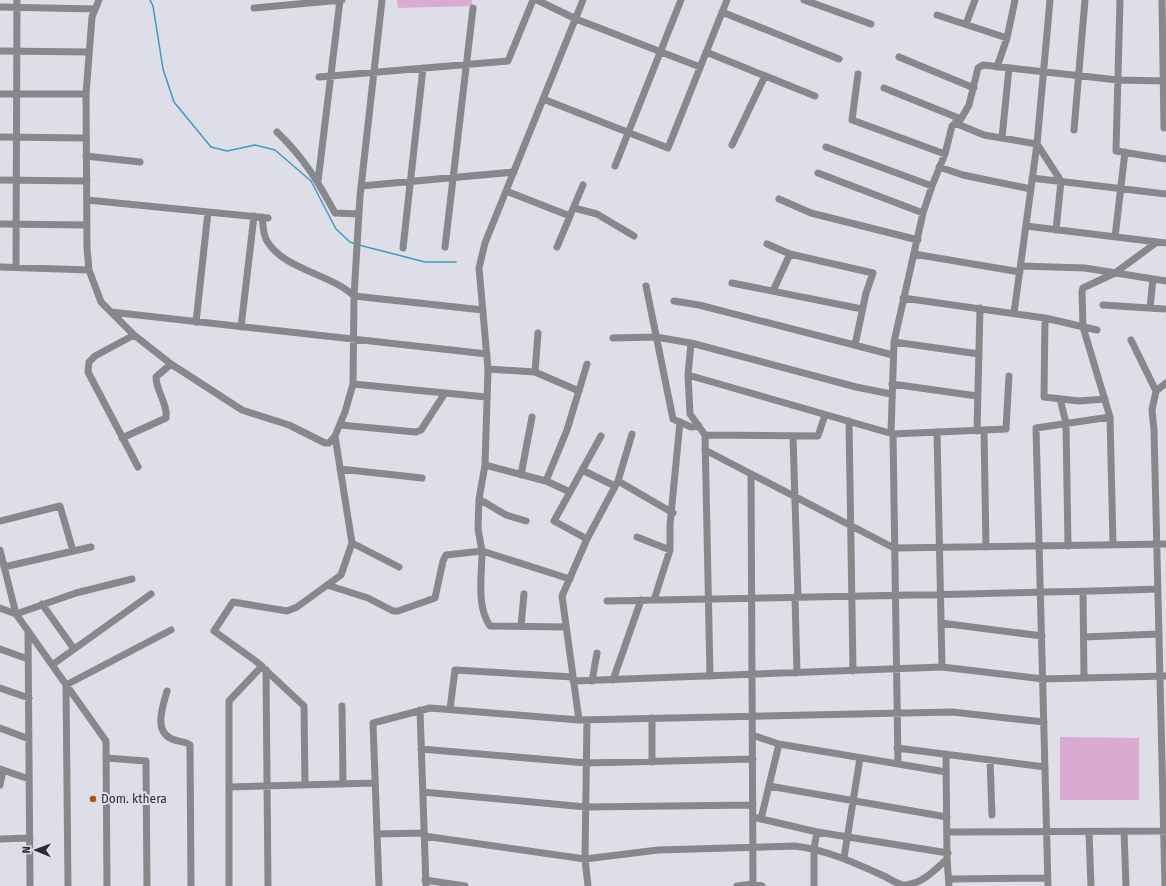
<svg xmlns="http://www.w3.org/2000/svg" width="1166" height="886" font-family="'Fira Sans',sans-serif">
<rect width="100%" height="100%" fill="#dddee7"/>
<!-- green -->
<path fill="#dbaad1" d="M397,0H472V6L398,8Z
M1060,737L1139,738V800H1060Z"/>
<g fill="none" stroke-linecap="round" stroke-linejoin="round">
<!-- stream -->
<path stroke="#4298c3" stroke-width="1.5" d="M150,0L153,6L163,69L174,102L211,147L227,151L255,145L275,150L311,181L336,229L350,242L356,244
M359,245L425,262H456"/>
<!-- minor -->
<path stroke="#86888b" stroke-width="7" d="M99,0L92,17L86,94L87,248L89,270L101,302L134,335L171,364L242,410L289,425L325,443H329L335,436L345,412L353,384L354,296L360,196L382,0
M537,0L576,19L700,67
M804,0L871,24
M1120,0L1116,151L1166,159
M1162,0L1164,128
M0,7L95,9
M254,8L342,0
M722,12L839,59
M937,15L1007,38
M966,24L975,0
M0,51L89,52
M706,52L815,96
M899,57L974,88
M997,67L1007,38L1015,0
M858,74L852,120L945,154
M319,77L508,61L533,0
M884,88L961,119
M0,94H86
M543,99L668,148L727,0
M955,123L984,135L1037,144L1061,181L1056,230
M1074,130L1085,0
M277,132C304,158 317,180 335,213L359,214
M0,137L86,138
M1002,138L1009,68
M732,145L765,76
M826,147L932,186
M86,156L140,162
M615,166L681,0
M939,167L963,175L1031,189
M818,173L923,213
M1032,178L1166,194
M0,180L87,181
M318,181L340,0
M361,186L514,172
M506,191L570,216
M779,199L811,213L918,240
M87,200L268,218
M574,208L597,214L634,236
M262,217C263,224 263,235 267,241C283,269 331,274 354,296L483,310
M0,224L87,225
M1026,226L1166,243
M1115,237L1125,152
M767,244L790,254L873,273L866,293L855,345
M445,247L473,8
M557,247L583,185
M403,248L423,68
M914,254L1020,272
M1021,266L1085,268L1166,281
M0,267L89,270
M16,267L17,0
M732,283L862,309
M646,286L673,419L691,427L699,426
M773,291L790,254
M903,298L1045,318L1097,330
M674,301L699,305L893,355
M1103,305L1164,309
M1150,308L1153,279
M111,312L487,354
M1014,313L1037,144L1050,0
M1045,318L1044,397L1079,401L1105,399
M196,322L208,212
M241,327L254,216
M134,335L95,356L89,362L88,372L138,467
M613,338L656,337L691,343L856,387L891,394
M1131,340L1156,391L1152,410L1154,430L1165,886
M894,342L979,354
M691,343L688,375L690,414L705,435L710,676
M488,369L535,372L579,391
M535,372L538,333
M688,375L893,434L1006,429L1009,376
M353,384L486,397
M892,384L977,396
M1156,391L1166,383
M1060,399L1066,423L1068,546
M849,421L853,671
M340,425L416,432L421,430L445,393
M984,430L986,547
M977,431L980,308
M937,432L942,667
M891,433L894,342L923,213L932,186L945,154L952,126L961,119L969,105L978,68L983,65L1118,80L1166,81
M893,434L898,764
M705,435L818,436L825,415
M793,436L798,597
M122,438L166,418C168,404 156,391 156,377L171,364
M705,450L894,548L1166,544
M485,465L546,481L570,492
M340,469L422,478
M582,470L615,486
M751,474L753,884
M521,475L532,417
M546,481L567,430L587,364
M618,481L673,513
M479,499L506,515L526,521
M0,521L60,506L73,551
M637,537L670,550
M587,539L554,521L601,436
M352,543L399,567
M1113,545L1110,417L1083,327L1082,291L1083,288L1115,273L1157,242
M0,550L16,614L106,741L107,886
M4,567L91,547
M570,579L482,551L478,529L479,499L485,465L488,369L479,268L485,243L583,0
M327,585L368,598L393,611H398L435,598L443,561L446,555L482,551C482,575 476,606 490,626L566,627
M1083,592L1084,678
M795,597L797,673
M654,600L670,550V525L680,422
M607,601C791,597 974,595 1158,589
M42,604L74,649
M0,608L16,614L76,593L132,579
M941,623L1042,636
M521,626L524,594
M28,632L30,886
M1084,637L1159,634
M0,649L28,659
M52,665L151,594
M266,670L268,886
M613,680L641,600
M573,681L942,667L1043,679L1166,676
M592,681L597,653
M0,688L29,698
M167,691C163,706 153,731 172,739C178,742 185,741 190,745L191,886
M342,706L343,783
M450,709L455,670L573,677
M420,710L426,886
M652,718V762
M579,720L562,596L587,539L618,481L632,434
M587,720L585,859L588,886
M0,728L29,739
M752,735L779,744L946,772
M897,748L1045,767
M421,749L586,763L753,759
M946,754L947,859L949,886
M106,758L146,761L147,886
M990,760L992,815
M0,769L29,779
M0,785L3,770
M305,785L304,706L257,662L214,631L233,602L287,611L297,607L341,575L352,543L335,436
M769,786L947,817
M229,787L375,783
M423,792L586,807L753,805
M753,817L817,832L948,853
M761,819L779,744
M1124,831L1126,886
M947,832L1166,831
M1089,832L1091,886
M377,834L424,833
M424,836L585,859L658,850L795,846C827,850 855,863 884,876C890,879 900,886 906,885C923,883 935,870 947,859
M0,839L30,838
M844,858L860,758
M949,879L1047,878
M425,880L465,886
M68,886L66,685L171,630
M229,886V701L262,666
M379,886L373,723L430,708L579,720L952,712L1044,722
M737,886L753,884L762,886
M814,886V849L817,832
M1048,886L1036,428L1110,417"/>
</g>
<!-- markers -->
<circle fill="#b35210" stroke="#dddee7" stroke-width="1.5" cx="93" cy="799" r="4"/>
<g text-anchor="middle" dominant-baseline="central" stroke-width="4" stroke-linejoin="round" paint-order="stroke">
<!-- poi labels -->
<g font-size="12" fill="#2c2d30" stroke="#dddee7" text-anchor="start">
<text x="101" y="799">Dom. kthera</text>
</g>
</g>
<!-- north arrow -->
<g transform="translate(36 850) rotate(271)" stroke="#dddee7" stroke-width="3" paint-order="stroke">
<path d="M0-3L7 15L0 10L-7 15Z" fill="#2c2d30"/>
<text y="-6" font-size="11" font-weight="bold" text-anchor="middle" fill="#2c2d30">N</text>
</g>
</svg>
